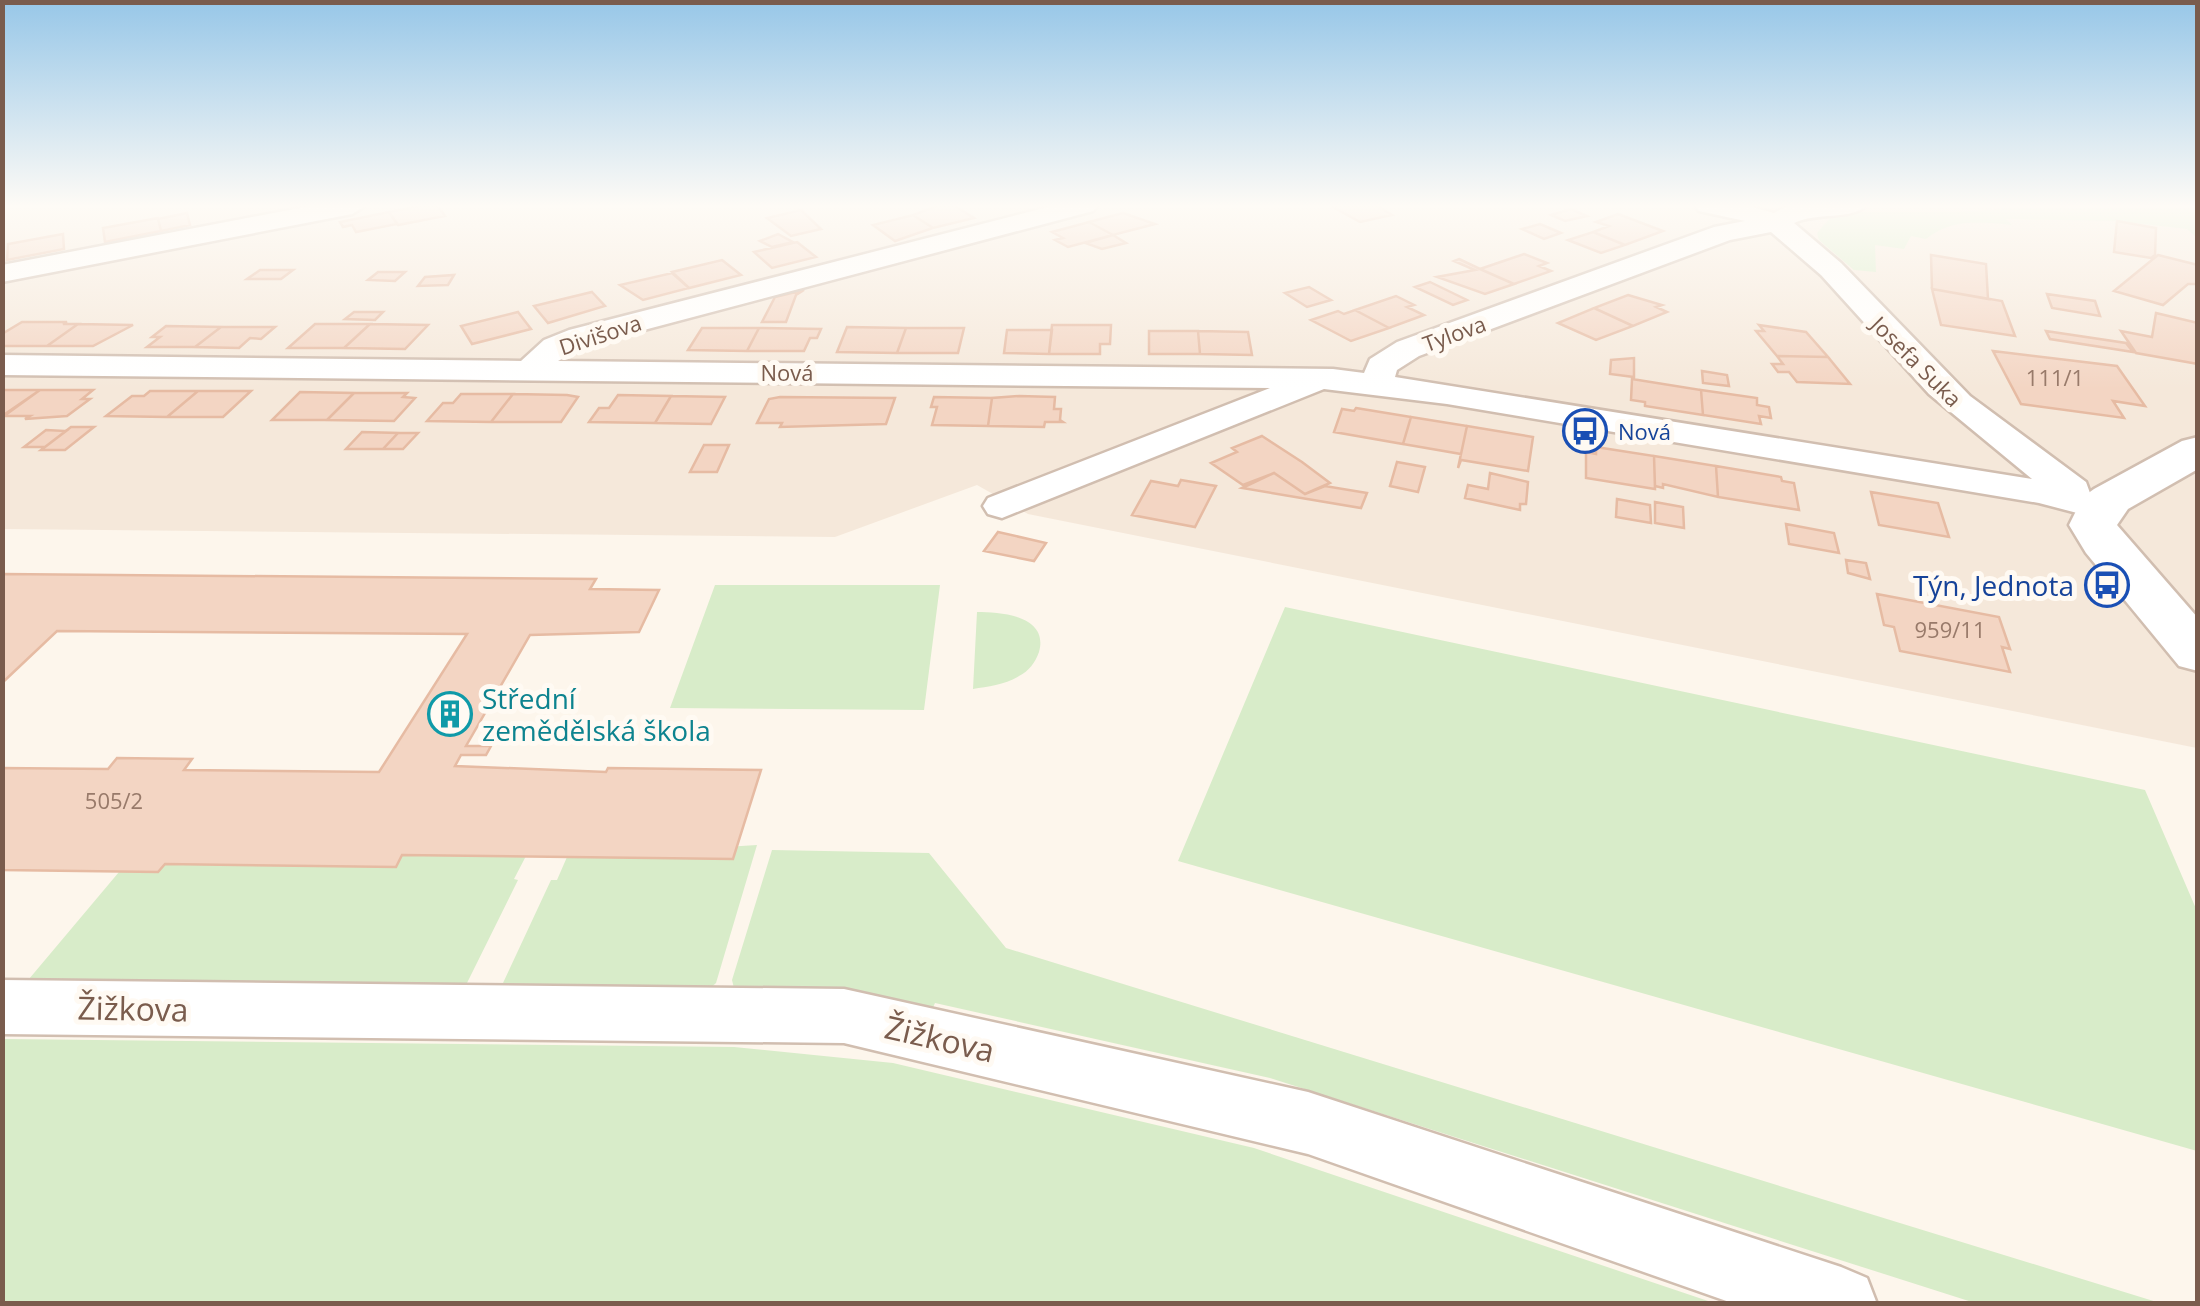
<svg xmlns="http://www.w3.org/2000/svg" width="2200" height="1306" font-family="'Open Sans',sans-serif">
<rect width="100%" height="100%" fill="#fdf6ec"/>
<!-- residential -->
<path fill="#f5e8da" d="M3,206H2197V748L1028,514L977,485L835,537L3,529Z"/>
<!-- green -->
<path fill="#d8ecc9" d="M2037,206H2197V238L2187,229L2117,221L2006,219L2012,225C1979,222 1953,218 1926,239L1911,236L1904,249L1875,245L1876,272L1854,270L1819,240L1817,233L1835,212H1959Z
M715,585H940L924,710L670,708Z
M1285,607L2145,790L2197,911V1151L1178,861Z
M977,612C1002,612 1049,616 1039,652C1035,663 1029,671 1019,676C1005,685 988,686 973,689Z
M757,845L716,983L698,999L506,996L503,983L551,880H557L567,857Z
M772,850L929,853L1006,948L2160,1303H1975L1270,1078L935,1003L928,1019L737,1000L732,980Z
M402,855L526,856L514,879L518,880L467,983L446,996L32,991L29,979L119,872H158L165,864L395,867Z
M3,1039L734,1047L893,1063L1254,1148L1714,1303H3Z"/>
<!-- building -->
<path fill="#f3d5c3" stroke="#e6bba3" stroke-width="2.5" d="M419,206H438L445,216L398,225L389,212Z
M937,206H955L974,218L933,228L913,215Z
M1331,206H1378L1392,215L1360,222Z
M1571,209L1587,216L1565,221L1551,215Z
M801,210L821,229L791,236L767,218Z
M389,212L397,224L356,232L352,225L343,227L340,222Z
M187,213L190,225L161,231L158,219Z
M1123,213L1155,224L1113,235L1089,222Z
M1618,214L1663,231L1625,245L1593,232L1609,226L1596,222Z
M913,215L933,228L895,241L873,225Z
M158,218L161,231L105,242L103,228Z
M2117,221L2156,228L2155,255L2151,258L2114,252Z
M1089,222L1113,235L1068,247L1055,240L1063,238L1052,232Z
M1540,224L1561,233L1544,239L1522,229Z
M1593,232L1625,245L1601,253L1568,240Z
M63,234L64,249L7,260L8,244Z
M778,234L793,242L772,247L760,241Z
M1113,235L1126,243L1102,249L1085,243Z
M797,242L816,257L772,268L754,252Z
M1524,254L1547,263L1539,266L1551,271L1514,284L1480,269Z
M1931,255L1986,264L1988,299L1932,289Z
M2158,255L2198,265V284H2188L2163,305L2114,291Z
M1459,259L1480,269L1514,284L1485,294L1437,277L1475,270L1454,261Z
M722,260L741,275L689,288L672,272Z
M260,270H293L281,279H247Z
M378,272H405L395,281L368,280Z
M672,273L689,288L643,300L620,285Z
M454,275L448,285L418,286L425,277Z
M1430,282L1467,300L1453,305L1415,287Z
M1309,287L1331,300L1307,307L1285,293Z
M1932,289L2002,301L2015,336L1941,325Z
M804,290L796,295L786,322H762L775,297Z
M592,292L605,306L548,323L534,306Z
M2047,294L2095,301L2100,316L2052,308Z
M1628,295L1662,305L1656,307L1667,312L1633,326L1594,308Z
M1396,296L1414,305L1407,307L1424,315L1389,328L1355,310Z
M1594,308L1633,326L1596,340L1558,323Z
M1355,310L1389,328L1351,341L1311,320L1338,311L1344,314Z
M354,312H383L375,320L345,319Z
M518,312L531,329L472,344L461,326Z
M2156,313L2198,323V364L2136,353L2121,331L2152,337Z
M22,322H67L63,324H78L47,346H2V334Z
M78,324L133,325L93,346H47Z
M315,324H370L344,348H288Z
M370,324L428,325L405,349L344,348Z
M1052,325H1111L1110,344H1100V354H1049Z
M1759,325L1806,332L1828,357L1777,356L1756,331H1764Z
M166,326L221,327L195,347H147L160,337H152Z
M221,327H275L261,339L250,338L239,348L195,347Z
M847,327L906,328L897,353L837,352Z
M702,328H759L747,351L688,350Z
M759,328L821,329L817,338H810L804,351H747Z
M906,328H964L958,353H897Z
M1007,330H1052L1049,354L1004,353Z
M1149,331H1198L1200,354H1149Z
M1198,331L1248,332L1252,355L1200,354Z
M2046,331L2126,343L2133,352L2050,339Z
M1993,351L2117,366L2145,406L2113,401L2124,418L2021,404Z
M1777,356L1828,357L1850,384L1797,382L1789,372H1778L1772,364H1783Z
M1634,358V377L1610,374L1611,360Z
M1702,371L1727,375L1729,386L1703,383Z
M1632,379L1701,390L1703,415L1645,406V402L1631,400Z
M2,390H40L2,416Z
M40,390H93L82,399H90L67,416L25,419L30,416H4Z
M1701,390L1757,398V405L1769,407L1771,418L1759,416L1761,424L1703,415Z
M150,391H198L167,417L106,416L132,396H144Z
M198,391H251L223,417H167Z
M300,392L354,393L327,420H272Z
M354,393H407L403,397L415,398L394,421L327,420Z
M461,394H513L491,422L427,421L443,403H453Z
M513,394L567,395L578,397L561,422H491Z
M618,395L671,396L655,423L589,422L599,408H609Z
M671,396L725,397L711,424L655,423Z
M1019,396L1055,397L1054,409H1061L1060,420L1063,422H1045L1044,427L988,426L992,398Z
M780,397L895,398L886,424L780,427L782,423H757L769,399Z
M934,397L992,398L988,426L932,425L937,407H931Z
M1356,408L1411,417L1403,444L1334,432L1342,409L1354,411Z
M1411,417L1467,426L1461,454L1403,444Z
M1467,426L1533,437L1528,471L1461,460L1458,468Z
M71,427H94L65,450H41Z
M46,430L66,431L45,447H24Z
M362,432L398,433L383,449H346Z
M398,433H418L403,449H383Z
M1262,436L1302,462L1330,483L1305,494L1274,473L1243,485L1211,463L1237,452L1232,448Z
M704,445H729L717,472H690Z
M1596,447L1654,456L1655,489L1586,478V452L1596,454Z
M1654,456L1716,466L1718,497L1663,484V488L1655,486Z
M1397,462L1425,467L1418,492L1390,486Z
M1716,466L1781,477L1782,481L1794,483L1799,510L1718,497Z
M1274,473L1305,494L1325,486L1367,493L1361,508L1242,488Z
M1490,473L1528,482L1526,504H1520V510L1465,498L1468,485L1488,489Z
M1181,480L1216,486L1195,527L1132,515L1151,481L1178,486Z
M1871,492L1938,503L1949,537L1879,525Z
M1617,499L1650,505L1651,523L1616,517Z
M1655,502L1683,507L1684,528L1655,523Z
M1786,524L1834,533L1839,553L1789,544Z
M998,532L1046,543L1034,561L984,551Z
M1846,560L1866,563L1870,579L1848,573Z
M2,574L596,579L590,589L659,590L639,632L530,635L466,746H491L486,755H461L455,766L606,772L608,768L761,770L733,859L402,855L396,867L165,864L158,872L2,870V768L108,769L117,758L192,759L184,770L379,772L467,634L57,631L2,683Z
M1877,594L1999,617L2010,649L2002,647L2010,672L1900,651L1894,627L1884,625Z"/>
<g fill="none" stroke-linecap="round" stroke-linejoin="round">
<!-- minor casing -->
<g stroke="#d1beb0" stroke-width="5">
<path id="minor" d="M310,206H365L352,214L2,282V265Z
M1052,206H1097L1093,211L591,344L558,361L1333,369L1364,373L1370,359L1397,342L1714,227L1745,221L1699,211L1695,206H1749L1774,213L1787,206H1866C1851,220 1816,212 1794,223L1841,263L1970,396L2086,482L2090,493L2114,499L2119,507L2114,515L2100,519L2039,503L1447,404L1324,389L1002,518L988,514L983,506L988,498L1270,388L2,375V355L521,361L544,340L569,330ZM1771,232L1821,275L1929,394L2032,479L1395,377L1397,370L1419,356L1730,240Z
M2,980L844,989L1308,1092L1841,1267L1867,1278L1877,1304H1735L1308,1154L844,1043L2,1034Z"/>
</g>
<!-- tertiary casing -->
<g stroke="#d1beb0" stroke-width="5">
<path id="tertiary" d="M2198,437V469L2128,509L2117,525L2198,618V671L2179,666L2086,553L2069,525L2083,497L2094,489L2182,441Z"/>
</g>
<!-- minor -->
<use href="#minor" fill="#fff" fill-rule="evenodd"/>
<!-- tertiary -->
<use href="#tertiary" fill="#fff" fill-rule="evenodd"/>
</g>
<!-- sky -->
<linearGradient id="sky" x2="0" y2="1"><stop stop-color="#97c7e8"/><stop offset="0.53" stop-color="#fefbf6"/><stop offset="1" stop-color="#fefbf6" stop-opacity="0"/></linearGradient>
<rect width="2200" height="389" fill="url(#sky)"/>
<!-- icons -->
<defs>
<g id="bus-ring" transform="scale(2.25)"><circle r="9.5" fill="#fffaf3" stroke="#1a4fb4" stroke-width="1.5"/><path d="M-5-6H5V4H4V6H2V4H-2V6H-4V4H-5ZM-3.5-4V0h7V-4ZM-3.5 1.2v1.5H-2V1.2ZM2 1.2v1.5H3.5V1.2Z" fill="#1a4fb4"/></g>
<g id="building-ring" transform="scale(2.25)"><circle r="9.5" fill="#fffaf3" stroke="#0f9aa8" stroke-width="1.5"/><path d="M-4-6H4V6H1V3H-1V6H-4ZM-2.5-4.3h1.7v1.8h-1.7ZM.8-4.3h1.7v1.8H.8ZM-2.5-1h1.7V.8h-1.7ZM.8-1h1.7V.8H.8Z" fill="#0f9aa8"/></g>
</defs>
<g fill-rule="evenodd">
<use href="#bus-ring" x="1585" y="431"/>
<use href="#bus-ring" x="2107" y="585"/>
<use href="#building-ring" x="450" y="714"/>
</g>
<g text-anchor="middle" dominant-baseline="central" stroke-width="10" stroke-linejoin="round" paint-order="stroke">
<!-- far-street labels -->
<g font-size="22" fill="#7a5c4d" stroke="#fffaf3">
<text transform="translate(1454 333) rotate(-20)">Tylova</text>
<text transform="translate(600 334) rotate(-18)">Divišova</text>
<text transform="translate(1917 361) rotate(45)">Josefa Suka</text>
<text x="787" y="372">Nová</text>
</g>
<!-- number labels -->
<g font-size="22" fill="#987a6a">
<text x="2055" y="377">111/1</text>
<text x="1950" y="629">959/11</text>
<text x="114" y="800">505/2</text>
</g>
<!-- far-transit labels -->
<g font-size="22" fill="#164399" stroke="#fffaf3" text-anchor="start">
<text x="1618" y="431">Nová</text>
</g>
<!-- transit labels -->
<g font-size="28" fill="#164399" stroke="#fffaf3" text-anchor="end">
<text x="2074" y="585">Týn, Jednota</text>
</g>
<!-- culture labels -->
<g font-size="28" fill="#0d838f" stroke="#fffaf3" text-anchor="start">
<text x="482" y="698">Střední<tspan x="482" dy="32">zemědělská škola</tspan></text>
</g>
<!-- near-street labels -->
<g font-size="32" fill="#7a5c4d" stroke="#fffaf3">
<text transform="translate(133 1008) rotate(1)">Žižkova</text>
<text transform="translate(940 1038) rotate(13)">Žižkova</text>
</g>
</g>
<!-- border -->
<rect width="2200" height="1306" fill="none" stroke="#7a5c4d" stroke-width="10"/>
</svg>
